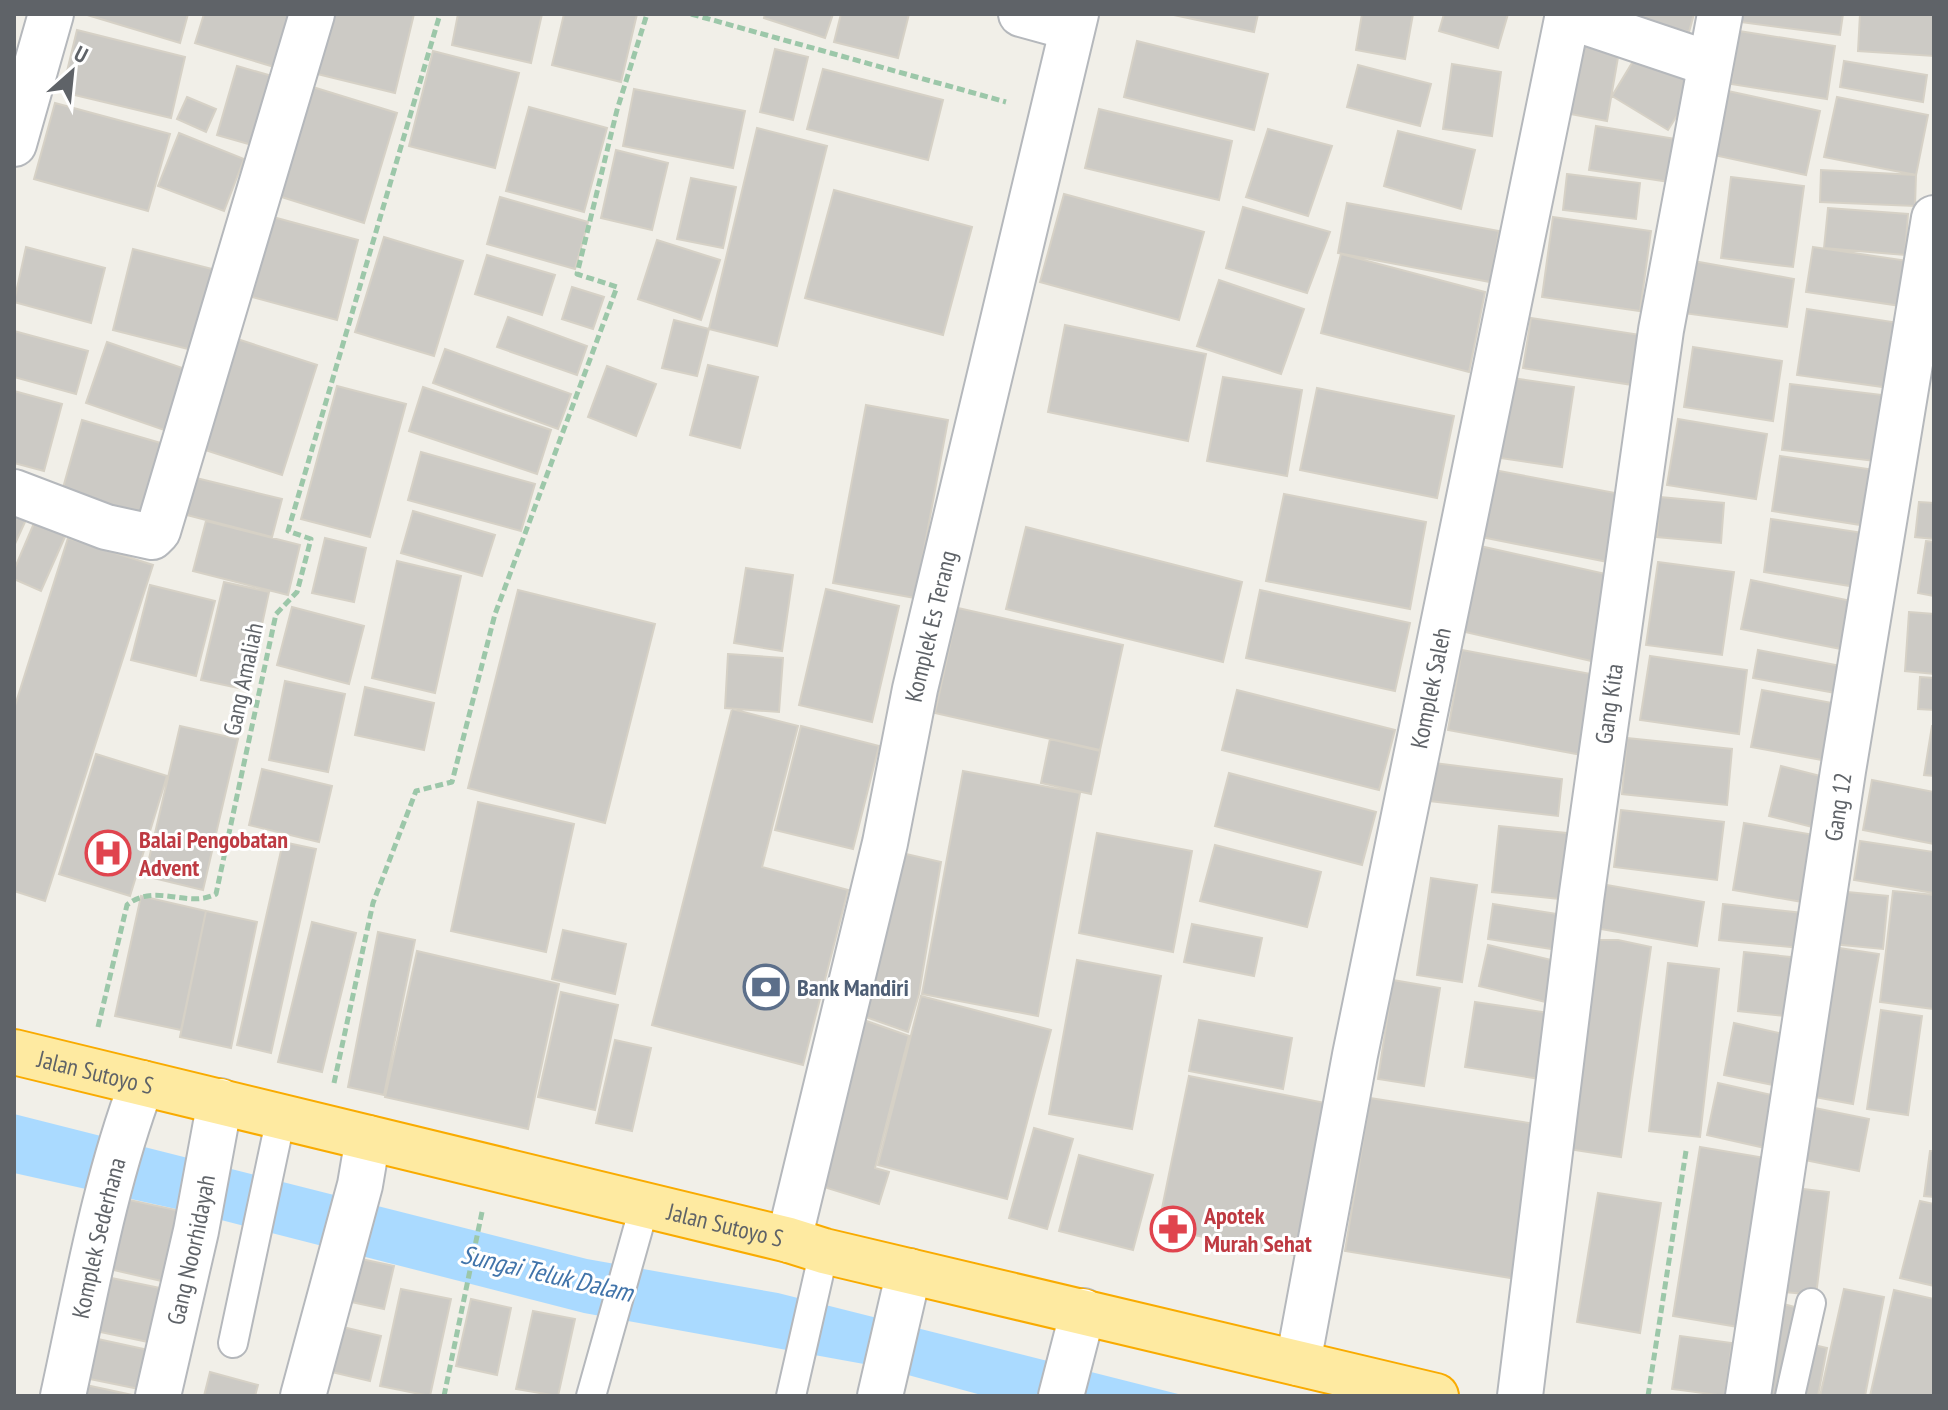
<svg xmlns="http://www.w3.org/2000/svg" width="1948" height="1410" font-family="'PT Sans Narrow',sans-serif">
<rect width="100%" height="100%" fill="#f1efe8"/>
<!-- water -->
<path fill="#aadaff" d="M14,1114L587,1259L778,1293L1186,1396H985L875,1366L584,1313L194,1213L14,1173Z"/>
<!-- building -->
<path fill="#cccac5" stroke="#d6d1c6" stroke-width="2" d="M84,14H188L180,43Z
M204,14H300L284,70L195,43Z
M324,14H414L395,93L309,72Z
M458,14H542L531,63L452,45Z
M564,14H637L621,82L552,65Z
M765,14H833L825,38L764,18Z
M841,14H909L898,58L834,42Z
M1169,14H1258L1254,32Z
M1362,14H1413L1405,59L1356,50Z
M1444,14H1508L1498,48L1439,31Z
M1642,14H1694L1689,32L1640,20Z
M1741,14H1843L1840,35L1740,22Z
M1860,14H1934V56L1858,51Z
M77,30L185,57L171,118L62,92Z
M1571,30L1621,40L1607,121L1555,111Z
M1739,31L1835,46L1827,99L1731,84Z
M1137,41L1268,74L1254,130L1124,97Z
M1641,48L1698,82L1668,130L1612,96Z
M775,49L808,57L793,120L760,112Z
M433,51L519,73L495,168L409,146Z
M1844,61L1927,75L1923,102L1840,87Z
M1452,64L1501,72L1492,136L1443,129Z
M1358,65L1431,84L1420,126L1347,107Z
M237,66L272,76L252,145L217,135Z
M823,69L943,100L928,160L807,129Z
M303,84L397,113L364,223L269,193Z
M634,89L745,111L733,168L623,146Z
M1728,91L1820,111L1806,175L1714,155Z
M187,97L216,109L206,132L177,119Z
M1837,97L1928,115L1916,175L1824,157Z
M55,103L170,134L148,211L34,179Z
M529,107L607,128L584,212L506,191Z
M1099,109L1232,141L1219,200L1085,168Z
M1596,126L1676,139L1670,182L1589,170Z
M757,128L827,146L777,346L709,329Z
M1268,129L1332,146L1308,216L1246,197Z
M1398,131L1475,150L1461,209L1384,186Z
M179,133L244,159L224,211L158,186Z
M616,150L668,163L652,230L601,218Z
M1821,170L1916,175L1915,206L1820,202Z
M1567,174L1640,183L1636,219L1563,210Z
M1731,177L1804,186L1793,267L1721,258Z
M691,178L736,187L723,248L677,239Z
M834,190L972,227L943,335L805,298Z
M1064,194L1204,232L1179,320L1040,282Z
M500,197L588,222L575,269L487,244Z
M1347,203L1499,231L1490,282L1338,253Z
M1243,207L1330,232L1307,293L1226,268Z
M1828,208L1908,214L1905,255L1824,248Z
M273,217L358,240L337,320L252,297Z
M1553,217L1651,231L1640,311L1542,297Z
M384,237L463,261L434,356L355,332Z
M657,240L720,260L701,320L638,299Z
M26,247L105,268L91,323L14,302Z
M1813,247L1908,261L1901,306L1806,292Z
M133,249L216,270L196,351L113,330Z
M1341,254L1485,292L1469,372L1321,333Z
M487,255L555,275L542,315L475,294Z
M1688,260L1794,279L1787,327L1683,313Z
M1219,280L1304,309L1281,374L1197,346Z
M572,287L604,297L593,329L562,319Z
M1807,309L1899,323L1890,388L1797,375Z
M508,317L587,346L577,375L497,347Z
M1531,318L1647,336L1639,386L1523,368Z
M674,320L709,329L697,376L662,368Z
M1065,325L1206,354L1188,441L1048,412Z
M14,331L88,351L76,394L14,377Z
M225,335L317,365L282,475L190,445Z
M107,342L194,372L173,433L86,403Z
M1693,347L1782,361L1773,421L1684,407Z
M445,349L571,394L558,429L433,383Z
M708,365L758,377L740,448L690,435Z
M607,366L656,384L636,436L588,417Z
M1223,377L1302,390L1287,476L1207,461Z
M1512,378L1574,387L1562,467L1500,458Z
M1790,384L1891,396L1883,462L1782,450Z
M337,386L406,404L370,537L301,519Z
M423,387L551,430L537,474L409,431Z
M1317,388L1454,416L1437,498L1300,470Z
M14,391L62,404L44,471L14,463Z
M866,405L948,420L915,598L833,583Z
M1678,419L1767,434L1756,499L1667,485Z
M82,420L164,444L142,519L61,495Z
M421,452L535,484L521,531L408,500Z
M1780,456L1875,470L1867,526L1772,511Z
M1494,470L1631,496L1618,564L1481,537Z
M192,477L282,499L272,537L183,514Z
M1284,494L1426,522L1410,609L1266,581Z
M1660,497L1724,503L1721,543L1657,537Z
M1919,502L1934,503V539L1915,537Z
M14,504L30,511L14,546Z
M413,511L495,535L482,576L401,553Z
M37,516L68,530L41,591L14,579V570Z
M1771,519L1870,534L1862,588L1764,572Z
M206,521L300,545L288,595L193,571Z
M1026,527L1242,582L1223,662L1006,609Z
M68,538L153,565L45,901L14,891V709Z
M325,538L366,548L354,602L312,593Z
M1926,541L1934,542V596L1918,593Z
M1480,546L1619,577L1600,663L1461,631Z
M397,561L461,576L435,693L372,678Z
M1658,562L1734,572L1722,655L1646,645Z
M746,568L793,575L782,651L734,643Z
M1751,580L1856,602L1846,650L1741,629Z
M224,582L269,592L248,690L201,680Z
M150,585L215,601L196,676L131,660Z
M826,589L899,606L872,722L799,705Z
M518,590L655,624L605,823L468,788Z
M1260,590L1410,623L1395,691L1246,658Z
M292,607L364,626L349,684L277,665Z
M958,608L1123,645L1100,750L935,713Z
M1909,612L1934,614V674L1905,671Z
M1462,650L1596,675L1582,755L1448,730Z
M1758,650L1846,667L1841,694L1753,678Z
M728,654L783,658L779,712L725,708Z
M1650,656L1747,670L1739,734L1640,720Z
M1920,677L1934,678V710L1918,709Z
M285,681L345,694L328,772L269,760Z
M365,687L434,703L424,750L355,735Z
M1237,690L1395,730L1379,790L1222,750Z
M1762,690L1843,705L1833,762L1751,747Z
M732,709L798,726L762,867L848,890L803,1065L652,1025Z
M180,726L238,739L203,890L145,876Z
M801,726L879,746L853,849L775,830Z
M1932,726H1934V776L1924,775Z
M1627,738L1732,749L1727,805L1622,794Z
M1050,739L1100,751L1091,794L1041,783Z
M96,754L167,776L130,896L59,874Z
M1434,763L1562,779L1558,816L1430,801Z
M1781,766L1836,780L1824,830L1769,816Z
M262,769L332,786L319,842L249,825Z
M963,771L1080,793L1038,1016L922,994Z
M1229,773L1376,812L1362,865L1215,826Z
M1872,780L1934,792V844L1863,830Z
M478,802L574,824L546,952L451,931Z
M1621,810L1724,822L1717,880L1614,867Z
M1744,823L1820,836L1808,903L1733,890Z
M1499,826L1585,835L1578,901L1492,892Z
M1097,833L1192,851L1173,952L1079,933Z
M1860,841L1934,852V893L1854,880Z
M283,842L316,849L271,1053L237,1045Z
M1215,845L1321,872L1307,927L1200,901Z
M906,854L941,862L919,994L908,1032L860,1015Z
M1431,878L1477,885L1462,982L1417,975Z
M1601,884L1704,902L1697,946L1595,928Z
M1837,891L1888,896L1883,949L1832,944Z
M1893,891L1934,895V1009L1880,1002Z
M141,896L206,911L181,1030L115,1016Z
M1493,904L1576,917L1571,952L1488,939Z
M1723,904L1803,913L1800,948L1719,940Z
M206,911L257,922L231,1048L180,1037Z
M312,922L356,933L322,1072L278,1062Z
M1192,924L1262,938L1254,976L1184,962Z
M563,930L626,944L615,994L552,979Z
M378,932L415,940L384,1095L348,1087Z
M1592,940H1618L1651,947L1621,1157L1555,1147Z
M1488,945L1568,964L1558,1005L1479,986Z
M1833,947L1879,954L1853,1104L1809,1096Z
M417,951L559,984L528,1129L385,1097Z
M1744,952L1800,958L1794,1017L1738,1011Z
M1077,960L1161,976L1132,1129L1049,1114Z
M1668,963L1719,969L1700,1137L1649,1131Z
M1393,980L1440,988L1424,1086L1378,1079Z
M561,992L618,1005L595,1110L538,1097Z
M921,996L1051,1030L1007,1199L878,1165Z
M1475,1002L1556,1014L1546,1080L1465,1067Z
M1881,1010L1922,1016L1908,1115L1867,1109Z
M858,1018L909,1036L875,1168L889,1172L879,1204L827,1188L817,1173Z
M1199,1020L1292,1038L1283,1089L1189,1071Z
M1734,1023L1788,1035L1778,1086L1724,1075Z
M615,1040L651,1048L632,1131L596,1123Z
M1189,1076L1335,1105L1305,1257L1158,1228Z
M1718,1083L1776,1096L1765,1148L1707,1135Z
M1370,1098L1548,1126L1523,1280L1345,1251Z
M1805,1106L1869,1119L1859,1171L1795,1158Z
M1034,1128L1073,1139L1047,1229L1009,1218Z
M1700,1147L1777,1160L1750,1329L1673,1316Z
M1930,1151H1934V1197L1924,1196Z
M1079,1155L1153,1175L1133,1250L1059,1231Z
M1787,1187L1829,1192L1816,1295L1774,1291Z
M1598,1193L1661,1203L1640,1333L1577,1322Z
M120,1198L194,1214L179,1285L105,1268Z
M1920,1201L1934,1204V1286L1900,1278Z
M352,1257L394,1266L384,1309L342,1300Z
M97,1275L165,1289L153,1343L86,1329Z
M401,1289L451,1299L430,1396L380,1386Z
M1844,1289L1884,1297L1865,1396H1820Z
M1894,1290L1934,1299V1396H1870Z
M471,1299L511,1308L497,1375L456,1366Z
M1776,1302L1806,1310L1786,1396H1753Z
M533,1311L575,1319L558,1396L516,1389Z
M330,1324L381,1336L370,1381L319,1369Z
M84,1336L153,1351L144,1390L75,1376Z
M1680,1336L1732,1343L1725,1396L1672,1389Z
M1805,1343L1827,1348L1818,1396H1794Z
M210,1372L258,1385L255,1396H204Z
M72,1382L137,1396H69Z"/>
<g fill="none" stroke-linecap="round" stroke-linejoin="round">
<!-- service casing -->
<g stroke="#b5b8bc" stroke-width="32">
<path id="service" d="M233,1343L281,1117
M591,1396L645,1204
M791,1396L824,1251
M1790,1396L1811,1303"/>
</g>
<!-- minor casing -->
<g stroke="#b5b8bc" stroke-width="48">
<g id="minor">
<path d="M1021,14L1072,28"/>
<path d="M1567,16L1710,64"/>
<path d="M14,144L51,14"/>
<path d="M14,492L106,527L152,537L158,531L312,14"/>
<path id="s1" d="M789,1240L885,843L915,689L1076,14"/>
<path id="s2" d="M1298,1363L1355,1055L1568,14"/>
<path id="s3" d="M63,1396C86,1291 104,1184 142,1083"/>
<path id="s4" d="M158,1396L196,1231L220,1101"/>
<path d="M303,1396L360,1185L368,1138"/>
<path d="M880,1396L909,1271"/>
<path d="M1061,1396L1083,1311"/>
<path id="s5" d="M1520,1396L1581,900L1661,330L1720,14"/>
<path id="s6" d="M1748,1396L1843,771L1934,218"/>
</g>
</g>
<!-- trunk casing -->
<g stroke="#f9ab00" stroke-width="48">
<g id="trunk">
<path id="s7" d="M14,1052L789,1240L824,1251L1436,1396"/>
</g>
</g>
<!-- path -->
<path stroke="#9cc7a9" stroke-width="5" stroke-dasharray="8 4" stroke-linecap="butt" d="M691,14L1006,102
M98,1027L127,905C155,882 187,909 216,894L276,614L297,592L311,539L288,531L440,14
M334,1083L373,903L416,791L452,782L495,614L617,287L577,274L617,110L647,14
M444,1396L482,1212
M1648,1396L1686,1151"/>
<!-- service -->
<use href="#service" stroke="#fff" stroke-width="28"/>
<!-- minor -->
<use href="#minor" stroke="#fff" stroke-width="44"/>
<!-- trunk -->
<use href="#trunk" stroke="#feeaa1" stroke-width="44"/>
</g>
<!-- icons -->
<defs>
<g id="hospital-ring" transform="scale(2.3)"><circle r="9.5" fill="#fff" stroke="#e0444e" stroke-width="1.5"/><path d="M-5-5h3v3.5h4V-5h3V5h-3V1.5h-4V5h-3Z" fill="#e0444e"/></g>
<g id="bank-ring" transform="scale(2.3)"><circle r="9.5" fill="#fff" stroke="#5c6f8a" stroke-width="1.5"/><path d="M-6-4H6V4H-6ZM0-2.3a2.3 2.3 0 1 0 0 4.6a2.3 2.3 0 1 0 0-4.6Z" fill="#5c6f8a"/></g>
<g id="pharmacy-ring" transform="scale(2.3)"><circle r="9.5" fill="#fff" stroke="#e0444e" stroke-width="1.5"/><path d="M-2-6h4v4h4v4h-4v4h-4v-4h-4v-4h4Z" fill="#e0444e"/></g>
</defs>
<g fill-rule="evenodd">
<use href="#hospital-ring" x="108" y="853"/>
<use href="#bank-ring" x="766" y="987"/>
<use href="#pharmacy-ring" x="1173" y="1229"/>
</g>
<g text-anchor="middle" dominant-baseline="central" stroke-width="6" stroke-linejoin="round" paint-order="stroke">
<!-- street labels -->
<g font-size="24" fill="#5f6368" stroke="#fff">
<text stroke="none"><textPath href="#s1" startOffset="630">Komplek Es Terang</textPath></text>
<text transform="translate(243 679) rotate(-78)">Gang Amaliah</text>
<text stroke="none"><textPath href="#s2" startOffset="688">Komplek Saleh</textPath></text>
<text stroke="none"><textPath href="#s5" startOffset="698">Gang Kita</textPath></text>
<text stroke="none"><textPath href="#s6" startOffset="596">Gang 12</textPath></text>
<text stroke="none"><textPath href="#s7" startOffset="84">Jalan Sutoyo S</textPath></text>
<text stroke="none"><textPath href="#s7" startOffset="732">Jalan Sutoyo S</textPath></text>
<text stroke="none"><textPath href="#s3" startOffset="162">Komplek Sederhana</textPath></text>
<text stroke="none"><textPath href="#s4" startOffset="150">Gang Noorhidayah</textPath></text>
</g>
<!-- health labels -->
<g font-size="24" font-weight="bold" fill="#be3a42" stroke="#fff" text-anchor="start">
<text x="139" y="839">Balai Pengobatan<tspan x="139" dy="28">Advent</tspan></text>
<text x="1204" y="1215">Apotek<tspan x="1204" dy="28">Murah Sehat</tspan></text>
</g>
<!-- service labels -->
<g font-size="24" font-weight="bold" fill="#4e5e75" stroke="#fff" text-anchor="start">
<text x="797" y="987">Bank Mandiri</text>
</g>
<!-- water labels -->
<g font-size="26" font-style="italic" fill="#4174aa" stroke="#fff">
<text transform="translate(547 1273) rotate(13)">Sungai Teluk Dalam</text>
</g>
</g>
<!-- border -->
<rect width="1948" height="1410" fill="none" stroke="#5f6368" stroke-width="32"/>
<!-- north arrow -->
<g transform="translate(72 72) rotate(27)" stroke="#ffffff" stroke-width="6" paint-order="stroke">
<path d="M0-6L14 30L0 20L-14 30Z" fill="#5f6368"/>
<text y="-12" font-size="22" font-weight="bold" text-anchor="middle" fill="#5f6368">U</text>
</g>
</svg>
